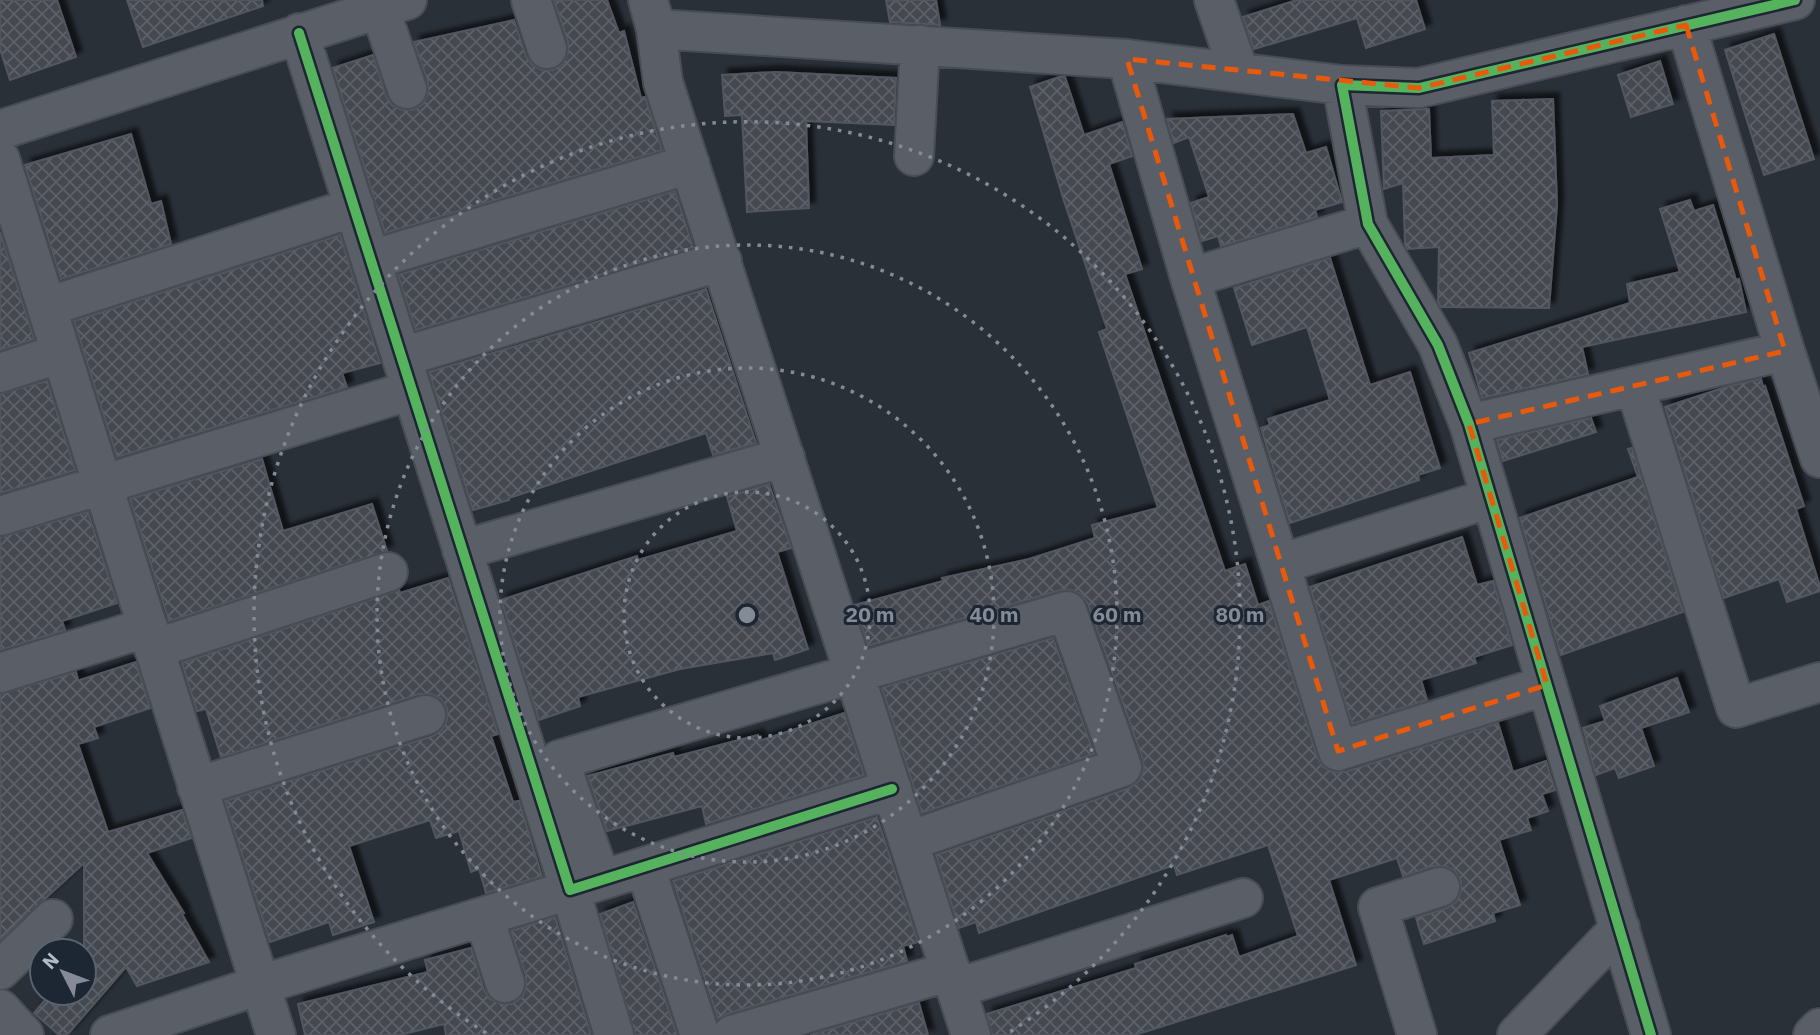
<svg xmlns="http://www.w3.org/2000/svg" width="1820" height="1035" font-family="'IBM Plex Sans',sans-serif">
<defs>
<pattern id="building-cross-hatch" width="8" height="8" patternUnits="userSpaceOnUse" patternTransform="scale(1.75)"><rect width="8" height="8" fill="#444950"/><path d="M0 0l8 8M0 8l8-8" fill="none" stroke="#5d6168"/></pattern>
<filter id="shadow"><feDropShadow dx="6" dy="-6" stdDeviation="2" flood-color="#0009"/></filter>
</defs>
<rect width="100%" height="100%" fill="#2a3038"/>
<!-- building -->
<path fill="url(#building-cross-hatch)" stroke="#52575f" stroke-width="2" filter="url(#shadow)" d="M0,0H57L76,57L10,80L0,49Z
M127,0H262L263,6L143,47Z
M554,0H607L619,33L624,31L641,98L645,97L662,150L385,233L333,68L373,55L386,96L392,105L402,110H413L423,104L428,93V82L414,42L514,20L526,56L532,65L542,70H553L563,64L568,53V42Z
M886,0H936L940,25L890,22Z
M1297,0H1416L1425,29L1366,48L1357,18L1254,49L1243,17Z
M1774,34L1814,159L1764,175L1725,50Z
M1660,61L1673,104L1631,117L1618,75Z
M776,72L896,78L894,125L806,121L809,208L747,212L742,115L725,116L722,75Z
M1059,77H1065L1084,135L1122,122L1132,156L1109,164L1142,269L1125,274L1225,571L1245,564L1258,605L1269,601L1317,757L1323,767L1333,772H1345L1498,723L1513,772L1546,761L1555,790L1542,794L1548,811L1527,818L1531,830L1499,840L1520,905L1493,913L1495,921L1424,944L1416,918L1447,908L1456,902L1461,892V881L1454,870L1444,866H1433L1403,876L1397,858L1329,880L1356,965L1135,1035H992L987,1014L1136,968L1135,964L1226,935L1227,937L1232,935L1239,957L1298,936L1268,845L1177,875L1174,865L979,933L976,922L959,928L936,855L1129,788L1139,781L1144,770L1143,760L1088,604L1081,594L1071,590H1061L868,646L855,605L943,581L942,578L1029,559L1095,538L1092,525L1158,508L1099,332L1107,329L1063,198L1030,87Z
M1553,99L1557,205L1549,308L1441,307L1438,302L1439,247L1407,249L1405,244L1403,183L1384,189L1381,111L1429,109L1431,158L1494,155L1492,101Z
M1293,114L1306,153L1326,147L1342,202L1315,210L1317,217L1221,246L1218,236L1202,241L1191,203L1209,197L1189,137L1174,143L1167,119Z
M131,134L151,204L161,201L171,244L61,279L25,165Z
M675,191L693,247L416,330L398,275Z
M1690,200L1694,211L1713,205L1736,280L1739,279L1746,312L1582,347L1588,374L1482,398L1469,353L1630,303L1627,284L1680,272L1660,209Z
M0,232L34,339L0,350Z
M340,235L380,363L342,373L347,387L117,457L74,321Z
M1330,258L1370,385L1410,372L1440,468L1418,475L1419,480L1290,523L1261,428L1270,425L1268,419L1330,400L1307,327L1252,345L1234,288Z
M706,289L756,443L713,455L706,433L509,498V500L473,510L429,372Z
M1761,379L1763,387L1765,386L1804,506L1796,509L1820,587V591L1787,602L1779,579L1724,598L1665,407L1729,386Z
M47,381L75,470L0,493V394Z
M1591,418L1596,432L1503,461L1497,440Z
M1632,448L1683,612L1561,655L1520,518L1638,477L1628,449Z
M262,459L283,531L372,504L387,551L169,621L130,499Z
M769,484L791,548L777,552L808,649L775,660L773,653L680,669L578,697L580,706L539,720L501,600L637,556L638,560L737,531L727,497Z
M88,512L117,603L62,621L65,630L0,650V537Z
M1462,537L1477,585L1493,581L1512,645L1474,657L1476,663L1421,680L1427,700L1352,724L1310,587Z
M448,578L498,734L491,736L513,802L519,801L542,876L486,893L479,869L471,872L459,831L436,838L430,820L349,846L374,922L333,935L329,922L270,942L225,801L433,736L442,730L447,720V708L441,699L431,694H419L221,757L206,709L197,711L182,663L399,590L400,593Z
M1053,638L1094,754L922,813L882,688Z
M136,662L150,708L94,727L98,738L78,744L108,832L182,810L191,838L147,853L184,913L182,914L209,962L137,986L126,967L67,1035H59L34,1013L51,993H84V863L0,940V694L76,672L78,680H80Z
M1677,678L1689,712L1641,728L1654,766L1619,778L1615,768L1596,775L1583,728L1605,721L1600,706Z
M844,713L864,775L706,824L702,806L607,831L588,776L673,753L674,757L758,735L759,741Z
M877,817L918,942L903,946L907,961L726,1014L718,1019L673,881Z
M633,902L677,1035H635L600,914Z
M555,917L591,1035H446L444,1024L400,1035H305L298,1004L428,972L425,960L471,948L484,990L490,999L501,1004H512L522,997L526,987V976L511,931Z
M919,1003L928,1035H810Z"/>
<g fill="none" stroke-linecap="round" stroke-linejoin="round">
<!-- minor casing -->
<g stroke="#484c53" stroke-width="42">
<path id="minor" d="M531,0L547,49
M648,0L656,29L663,82L971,1035
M1214,0L1239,72
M380,9L407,89
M1686,25L1785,351L1820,458
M656,29L1127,59L1342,85
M299,33L570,890L892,789
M1127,59L1190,278L1368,224
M0,130L407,0
M914,156L920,45
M0,159L276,1035
M371,260L690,164
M1190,278L1280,564
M47,307L355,207
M402,357L722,261
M0,373L61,353
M1635,386L1736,708L1820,682
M1469,424L1785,351
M1491,498L1280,564L1338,751L1547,685
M0,516L412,390
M462,550L785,457
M154,649L388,572
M0,673L148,627
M197,787L426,715
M645,867L700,1035
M601,880L559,760L1067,611L1122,767L909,841
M484,917L505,983
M0,970L53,919
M957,988L1243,898
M0,1009L24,1035
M110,1035L260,985L570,890L614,1035
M732,1035L951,971
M1417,1035L1378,907L1440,887
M1517,1035L1620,928
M1651,1035L1469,424L1438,345L1368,224L1342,85L1419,88L1795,0
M1813,1035L1820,1028"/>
</g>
<!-- minor -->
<use href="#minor" stroke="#5a5e66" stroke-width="38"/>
<!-- cycleway casing -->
<g stroke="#1d2633" stroke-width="15">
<path id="cycleway" d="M299,33L570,890L892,789
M1651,1035L1469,424L1438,345L1368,224L1342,85L1419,88L1795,0"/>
</g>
<!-- cycleway -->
<use href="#cycleway" stroke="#56b35d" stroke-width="10"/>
</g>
<!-- marked area -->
<path fill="none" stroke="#e8590c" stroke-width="5" stroke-dasharray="14 9" stroke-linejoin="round" d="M1686,25L1785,351L1469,424L1547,685L1338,751L1127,59L1419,88Z"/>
<!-- distance rings -->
<g fill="none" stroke="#848b96" stroke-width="3.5" stroke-dasharray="3.5 7">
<circle cx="747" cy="615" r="123"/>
<circle cx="747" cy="615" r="247"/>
<circle cx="747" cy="615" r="370"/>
<path d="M486 1033A493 493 0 1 1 1008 1033"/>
</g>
<circle cx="747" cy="615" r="10" fill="#848b96" stroke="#1d2633" stroke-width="3.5"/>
<g font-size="21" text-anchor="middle" font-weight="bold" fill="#848b96" stroke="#1d2633" stroke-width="6" stroke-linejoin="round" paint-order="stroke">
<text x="870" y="622">20 m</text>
<text x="994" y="622">40 m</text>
<text x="1117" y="622">60 m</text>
<text x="1240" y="622">80 m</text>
</g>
<!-- north arrow -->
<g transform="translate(63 972) rotate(312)"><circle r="33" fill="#1d2633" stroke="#59626f" stroke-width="2"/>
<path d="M0-5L12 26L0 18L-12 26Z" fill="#848b96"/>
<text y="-10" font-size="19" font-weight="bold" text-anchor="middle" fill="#b4bcc9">N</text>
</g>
</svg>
